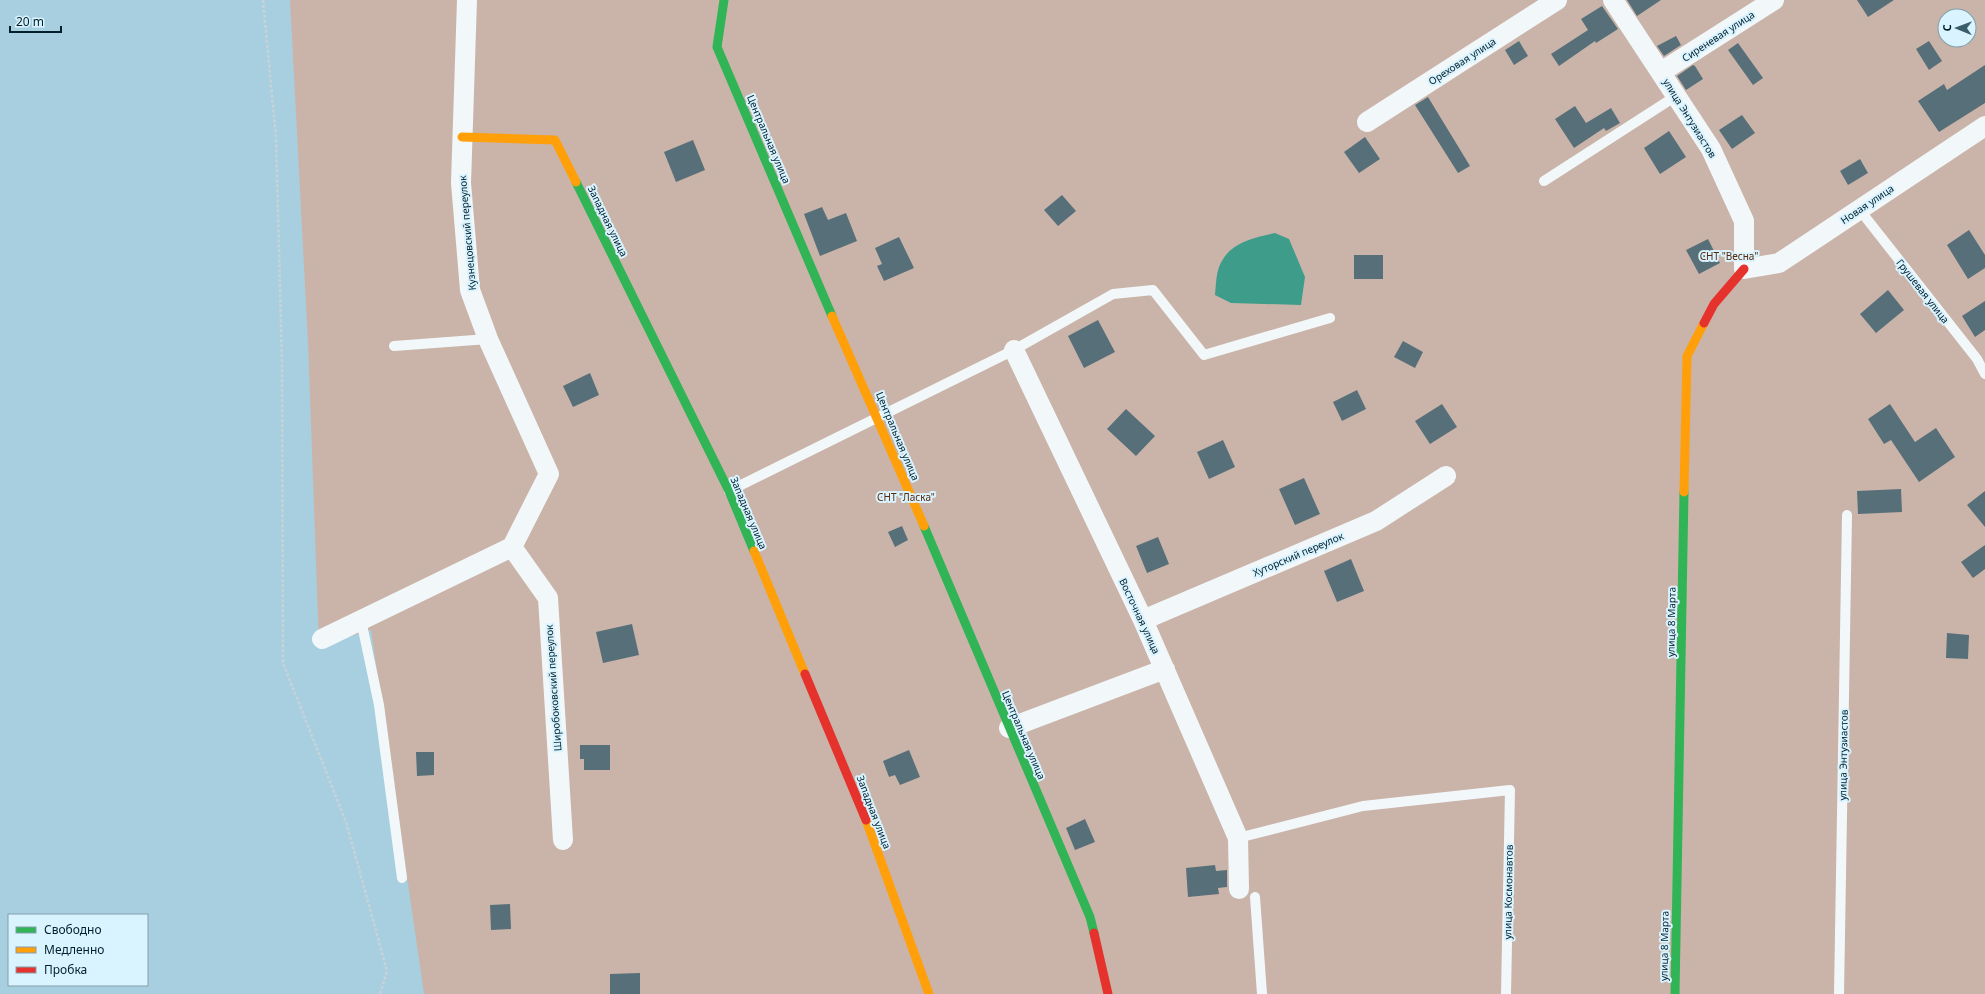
<svg xmlns="http://www.w3.org/2000/svg" width="1985" height="994" font-family="'Noto Sans',sans-serif">
<rect width="100%" height="100%" fill="#a8cfe0"/>
<!-- green -->
<path fill="#cab4a9" fill-rule="evenodd" d="M290,0H1985V994H424L371,630L319,646L308,343ZM1945,16H1969V40H1945Z"/>
<!-- water -->
<path fill="#3d9d8a" d="M1275,233L1289,239L1305,277L1301,305L1231,303L1215,295C1216,286 1216,275 1219,267C1229,242 1253,238 1275,233Z"/>
<!-- building -->
<path fill="#576f79" d="M1627,0H1661L1637,16Z
M1857,0H1894L1868,17Z
M1602,6L1618,29L1596,43L1595,41L1559,66L1551,54L1588,30L1581,19Z
M1676,36L1681,45L1664,56L1657,46Z
M1519,41L1528,56L1514,65L1505,50Z
M1929,41L1942,61L1929,70L1916,49Z
M1738,43L1763,78L1753,85L1728,50Z
M1693,65L1695,66L1703,79L1686,90L1677,76Z
M1985,65V103L1939,132L1918,101L1944,84L1947,90Z
M1428,97L1470,166L1458,173L1415,105Z
M1575,106L1586,123L1611,108L1620,123L1606,131L1604,128L1574,148L1555,119Z
M1742,115L1755,133L1732,149L1719,130Z
M1669,131L1686,157L1660,174L1644,148Z
M1365,137L1380,159L1359,173L1344,152Z
M693,140L705,170L676,182L664,152Z
M1860,159L1868,173L1848,185L1840,171Z
M1062,195L1076,211L1058,226L1044,210Z
M822,207L828,220L846,213L857,241L820,256L804,214Z
M1969,230L1985,255V268L1968,279L1947,245Z
M899,237L914,268L884,281L877,266L882,264L875,248Z
M1708,239L1720,263L1699,274L1686,250Z
M1354,255H1383V279H1354Z
M1888,290L1904,310L1876,333L1860,314Z
M1985,301V330L1975,337L1962,316Z
M1098,320L1115,352L1084,368L1068,336Z
M1403,341L1423,352L1415,368L1394,357Z
M590,373L599,395L573,407L563,386Z
M1357,390L1366,409L1342,421L1333,402Z
M1442,404L1457,427L1430,444L1415,421Z
M1890,404L1915,442L1936,428L1955,457L1919,482L1891,440L1884,444L1868,419Z
M1126,409L1155,436L1136,456L1107,429Z
M1223,440L1235,467L1209,479L1197,452Z
M1304,478L1320,514L1295,525L1279,489Z
M1901,489L1902,512L1858,514L1857,491Z
M1985,491V527L1967,505Z
M902,526L908,540L895,547L888,532Z
M1158,537L1169,564L1147,573L1136,546Z
M1985,545V569L1973,578L1961,562Z
M1351,559L1364,591L1337,602L1324,571Z
M632,624L639,655L603,663L596,632Z
M1947,633L1969,635L1968,659L1946,658Z
M580,745H610V770H584V759H580Z
M909,750L920,777L900,785L895,775L889,777L883,761Z
M416,752H434V775L417,776Z
M1085,819L1095,842L1075,850L1066,828Z
M1215,865L1216,871L1227,870V887L1218,888L1219,894L1188,897L1186,868Z
M510,904L511,929L491,930L490,905Z
M640,973V994H610V974Z"/>
<g fill="none" stroke-linecap="round" stroke-linejoin="round">
<!-- path -->
<path stroke="#c7d3d9" stroke-width="2.5" stroke-dasharray="3 2" stroke-linecap="butt" d="M263,0L276,138L282,362L283,663L346,822L387,971L380,994"/>
<!-- lane -->
<path stroke="#f2f8fa" stroke-width="10" d="M1544,181L1676,96
M1859,209L1977,359L1985,374
M394,346L488,339
M729,491L1014,350L1113,294L1153,290L1204,355L1330,318
M361,620L379,705L402,878
M1238,838L1363,806L1510,790L1506,994
M1255,897L1262,994
M1839,994L1847,515"/>
<!-- street -->
<path stroke="#f2f8fa" stroke-width="20" d="M1613,0L1711,149L1744,221V269L1779,263L1985,126
M1661,72L1774,0
M1367,122L1557,0
M1014,350L1143,620L1238,838L1239,889
M512,547L548,598L563,840
M1143,620L1376,521L1446,476
M322,639L512,547L549,474L488,339L470,290L461,183L467,0
M1009,728L1165,669"/>
<!-- fast -->
<path stroke="#30b455" stroke-width="9" d="M724,0L717,47L832,316
M576,182L729,491L754,551
M924,526L1090,917L1094,933
M1675,994L1684,492"/>
<!-- slow -->
<path stroke="#ff9f0a" stroke-width="9" d="M462,137L555,140L576,182
M832,316L924,526
M1684,492L1687,356L1704,323
M754,551L805,674
M866,820L929,994"/>
<!-- jam -->
<path stroke="#e5322d" stroke-width="9" d="M1704,323L1714,304L1744,269
M805,674L866,820
M1094,933L1108,994"/>
</g>
<g text-anchor="middle" dominant-baseline="central" stroke-width="4" stroke-linejoin="round" paint-order="stroke">
<!-- street labels -->
<g font-size="10" fill="#01202c" stroke="#d9f3ff">
<text transform="translate(1718 36) rotate(-33)">Сиреневая улица</text>
<text transform="translate(1462 61) rotate(-33)">Ореховая улица</text>
<text transform="translate(1690 118) rotate(58)">улица Энтузиастов</text>
<text transform="translate(769 139) rotate(67)">Центральная улица</text>
<text transform="translate(1867 204) rotate(-34)">Новая улица</text>
<text transform="translate(608 221) rotate(64)">Западная улица</text>
<text transform="translate(467 233) rotate(-95)">Кузнецовский переулок</text>
<text transform="translate(1923 291) rotate(52)">Грушевая улица</text>
<text transform="translate(898 436) rotate(67)">Центральная улица</text>
<text transform="translate(749 513) rotate(67)">Западная улица</text>
<text transform="translate(1298 554) rotate(-23)">Хуторский переулок</text>
<text transform="translate(1140 616) rotate(65)">Восточная улица</text>
<text transform="translate(1671 622) rotate(-89)">улица 8 Марта</text>
<text transform="translate(553 688) rotate(-94)">Широбоковский переулок</text>
<text transform="translate(1024 735) rotate(67)">Центральная улица</text>
<text transform="translate(1843 755) rotate(-89)">улица Энтузиастов</text>
<text transform="translate(874 812) rotate(69)">Западная улица</text>
<text transform="translate(1508 892) rotate(-89)">улица Космонавтов</text>
<text transform="translate(1664 946) rotate(-89)">улица 8 Марта</text>
</g>
<!-- park labels -->
<g font-size="10" fill="#5b280b" stroke="#d9f3ff">
<text x="1729" y="256">СНТ "Весна"</text>
<text x="906" y="497">СНТ "Ласка"</text>
</g>
</g>
<!-- legend -->
<rect x="8" y="914" width="140" height="72" fill="#d9f3ff" stroke="#839fab"/>
<rect x="16" y="927" width="20" height="6" fill="#30b455" stroke="#839fab"/>
<text x="44" y="934" font-size="12" fill="#01202c">Свободно</text>
<rect x="16" y="947" width="20" height="6" fill="#ff9f0a" stroke="#839fab"/>
<text x="44" y="954" font-size="12" fill="#01202c">Медленно</text>
<rect x="16" y="967" width="20" height="6" fill="#e5322d" stroke="#839fab"/>
<text x="44" y="974" font-size="12" fill="#01202c">Пробка</text>
<!-- north arrow -->
<g transform="translate(1957 28) rotate(271)"><circle r="19" fill="#d9f3ff" stroke="#839fab"/>
<path d="M0-3L7 15L0 10L-7 15Z" fill="#3b5d6b"/>
<text y="-6" font-size="11" font-weight="bold" text-anchor="middle" fill="#01202c">С</text>
</g>
<!-- scale -->
<path d="M10 26v6h51v-6" fill="none" stroke="#01202c" stroke-width="2"/>
<text x="16" y="26" font-size="12" fill="#01202c" stroke="#d9f3ff" stroke-width="3" paint-order="stroke">20 m</text>
</svg>
